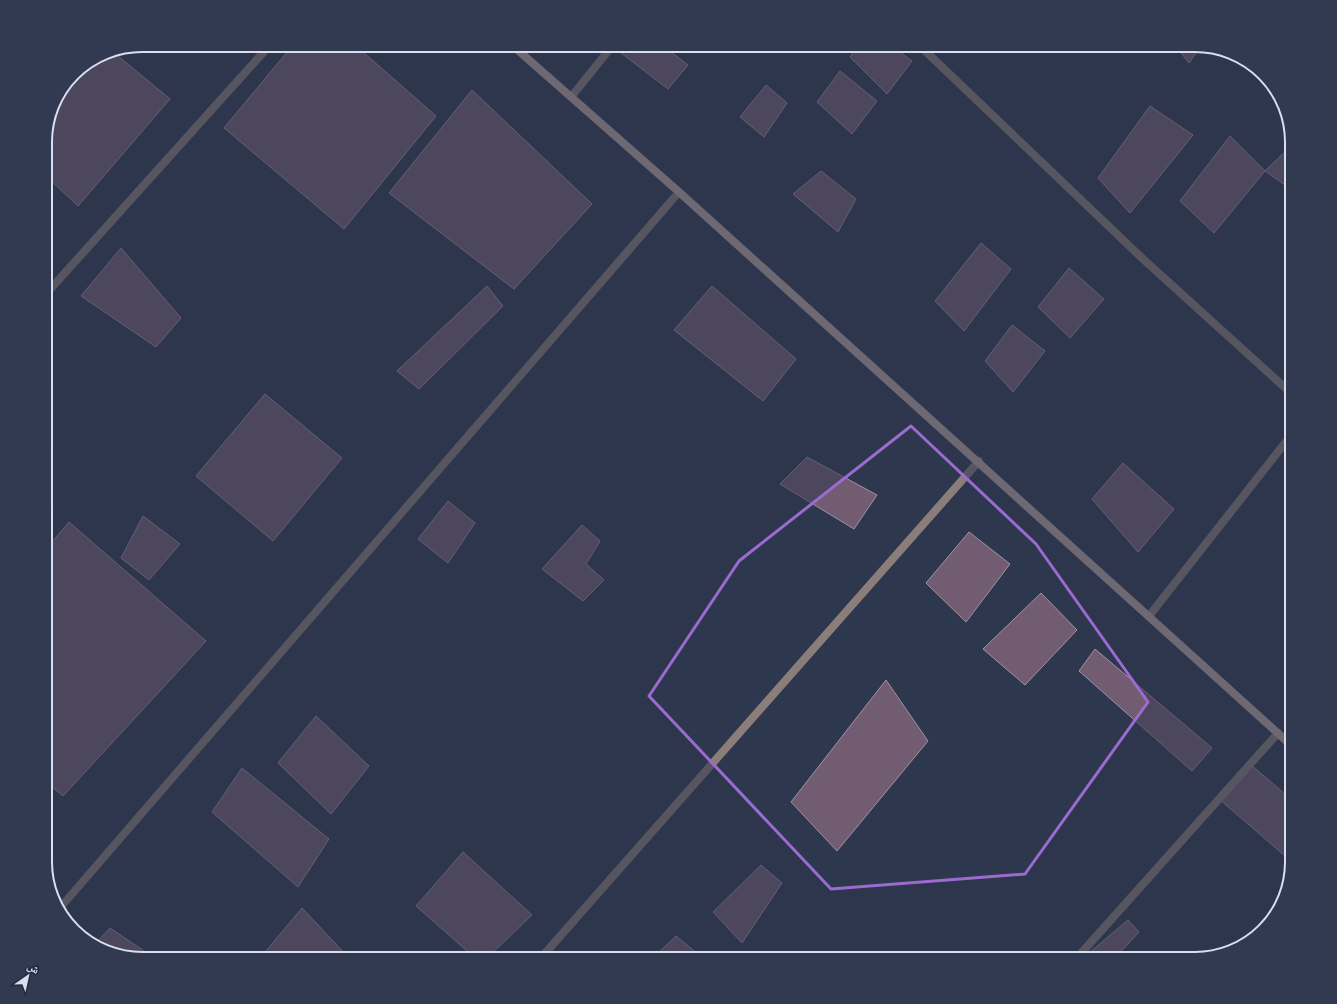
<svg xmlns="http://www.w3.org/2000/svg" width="1337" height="1004" font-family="'Open Sans','Noto Naskh Arabic',sans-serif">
<rect width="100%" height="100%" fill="#2d374d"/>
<!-- building -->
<path fill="#715c71" stroke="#a68fa6" d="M293,45H355L436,116L344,229L224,128Z
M615,45H662L688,65L668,89L612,46Z
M858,45H890L912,61L887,94L850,57Z
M1097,45H1106L1102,49Z
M1175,45H1195L1201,46L1189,63Z
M112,51L170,99L78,206L45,175V135L55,99L78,69L105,52Z
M840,71L877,101L852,134L817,102Z
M766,85L787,103L764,137L740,117Z
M472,90L592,204L514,289L389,193Z
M1150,106L1193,135L1130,213L1098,178Z
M1230,136L1265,171L1214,233L1180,201Z
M1292,145V190L1265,171Z
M821,171L856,199L838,232L793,194Z
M981,243L1011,269L964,331L935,301Z
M121,248L181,318L156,347L81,296Z
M1069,268L1104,299L1070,338L1038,307Z
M487,286L503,306L419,389L397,371Z
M712,286L796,359L763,401L674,330Z
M1012,325L1045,351L1013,392L985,361Z
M265,394L342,458L273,541L196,476Z
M807,457L877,495L854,529L780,484Z
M1123,463L1174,509L1138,552L1092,499Z
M448,501L475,523L448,563L418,539Z
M143,516L180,544L149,580L121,558Z
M69,522L206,641L63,796L45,781V550Z
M582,525L600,541L586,564L604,580L583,601L542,569Z
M969,532L1010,564L966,622L926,583Z
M1041,593L1077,630L1025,685L983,649Z
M1095,649L1212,748L1192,771L1079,671Z
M886,680L928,741L837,851L791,802Z
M316,716L369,766L331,814L278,763Z
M1250,764L1292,800V862L1219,799Z
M242,768L329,839L298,887L212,812Z
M463,852L532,915L486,959H476L416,906Z
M761,865L782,883L742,943L713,912Z
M302,908L350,959H274L266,951Z
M1128,920L1139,932L1114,959H1082Z
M110,928L153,957L152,959H142L111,954L94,945Z
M676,936L704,959H652Z"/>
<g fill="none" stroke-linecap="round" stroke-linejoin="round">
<!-- street -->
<path stroke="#8b7d79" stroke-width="8" d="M919,45L1143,259L1292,394
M571,97L613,45
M45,295L270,45
M1149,616L1292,434
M59,909L679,192
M540,959L979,461
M1076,959L1278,733"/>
<!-- secondary -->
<path stroke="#bba49e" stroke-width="8" d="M512,45L679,192L1292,746"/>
</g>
<!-- marked area -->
<path d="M0 0H1337V1004H0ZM911,426L1036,544L1148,702L1025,874L831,889L649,696L739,561Z" fill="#2d374d" fill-opacity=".55" fill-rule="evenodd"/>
<path fill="none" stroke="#9c6bcf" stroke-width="3" stroke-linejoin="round" d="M911,426L1036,544L1148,702L1025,874L831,889L649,696L739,561Z"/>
<!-- crop -->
<path d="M0 0H1337V1004H0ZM142 52H1195A90 90 0 0 1 1285 142V862A90 90 0 0 1 1195 952H142A90 90 0 0 1 52 862V142A90 90 0 0 1 142 52Z" fill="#313a50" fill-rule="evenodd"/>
<path fill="none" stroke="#d8dfee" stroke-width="2" d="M142 52H1195A90 90 0 0 1 1285 142V862A90 90 0 0 1 1195 952H142A90 90 0 0 1 52 862V142A90 90 0 0 1 142 52Z"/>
<!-- north arrow -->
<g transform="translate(28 976) rotate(34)" stroke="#232c42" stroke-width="3" paint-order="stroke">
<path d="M0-3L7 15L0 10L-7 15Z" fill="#d8dfee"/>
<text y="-6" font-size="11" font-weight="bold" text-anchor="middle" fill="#d8dfee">ش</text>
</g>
</svg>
